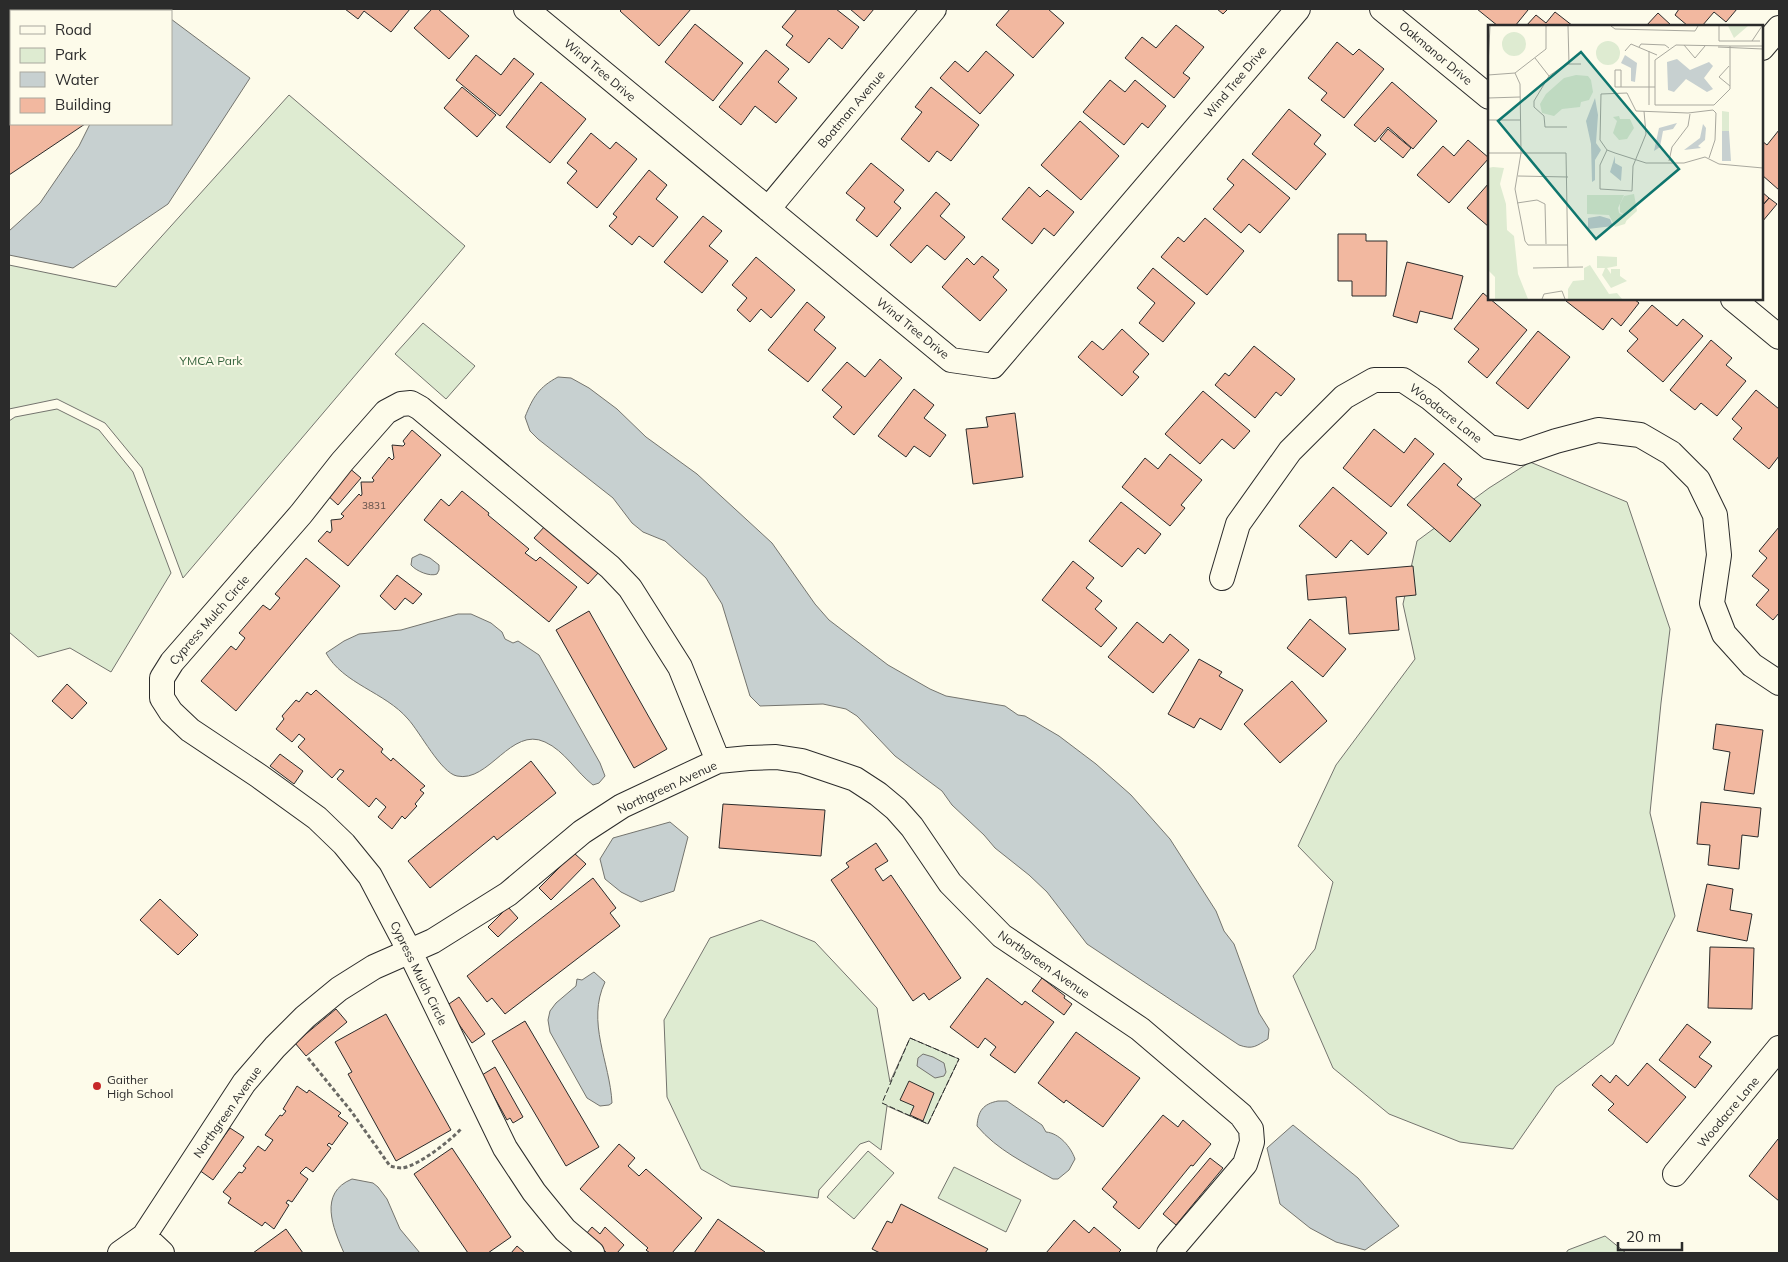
<svg xmlns="http://www.w3.org/2000/svg" width="1788" height="1262" font-family="Mulish,sans-serif">
<rect width="100%" height="100%" fill="#fdfbea"/>
<!-- green -->
<path fill="#deebd1" stroke="#74746e" d="M289,95L465,246L183,578L142,468L105,423L57,399L9,409V265L116,287Z
M423,323L475,366L446,399L395,354Z
M57,409L99,430L133,472L171,573L111,672L70,648L38,657L9,632V421L15,417Z
M1530,462L1627,502L1670,629L1661,703L1650,813L1675,916L1613,1044L1556,1087L1513,1149L1460,1142L1389,1114L1333,1068L1293,976L1315,949L1333,882L1298,846L1336,765L1415,659L1403,604L1417,541L1489,488Z
M761,920L815,942L877,1008L890,1082L910,1038L959,1059L928,1124L887,1106L881,1150L869,1141L860,1144L819,1190L818,1198L731,1186L701,1169L667,1097L664,1020L710,938Z
M868,1151L894,1173L854,1219L827,1197Z
M954,1167L1021,1200L1006,1232L938,1198Z
M1605,1236L1626,1253H1566L1568,1250Z"/>
<!-- water -->
<path fill="#c7d0d0" stroke="#74746e" d="M171,19L250,78L168,204L73,268L9,255V231L40,203L79,146L90,124H171Z
M558,377L571,378L589,388L617,409L646,437L697,474L772,543L815,604L829,620L888,665L930,689L946,696L1005,706L1018,715L1025,716L1059,736L1096,764L1131,795L1170,839L1216,911L1224,931L1234,944L1259,1013L1269,1029L1268,1039C1256,1046 1253,1050 1239,1045L1087,944L1047,892L1029,875L995,848L984,835L952,805L942,791L895,756L857,716L846,709L823,704L760,706L750,696L722,604L706,578L665,541L643,532L632,523L613,498L538,439L530,431L525,417C533,397 539,387 558,377Z
M420,554L430,558L439,565V570L437,574C430,577 416,571 411,565L412,558Z
M458,614H471L491,623L502,632L505,639L513,643L518,641L539,655L600,763L605,776L599,783L593,785C576,772 565,751 545,742C511,726 489,783 457,776C441,773 420,732 408,719C385,692 343,684 326,653L344,641L359,634L401,630Z
M670,822L688,837L674,891L641,902L621,892L605,879L600,859L613,838Z
M594,972L605,982C586,1022 610,1062 612,1103L609,1105L600,1106L587,1098L550,1032L548,1020L550,1011L556,1003L576,986L577,979L582,980Z
M923,1054L933,1057L944,1063L946,1072L944,1076L935,1078L917,1066L918,1058Z
M998,1101H1007L1042,1125L1046,1132C1059,1133 1071,1147 1075,1159L1069,1170L1058,1179H1053C1025,1163 997,1150 977,1126C978,1111 983,1104 998,1101Z
M1293,1125L1358,1178L1399,1226L1365,1250L1336,1242L1310,1228L1280,1204L1267,1148Z
M352,1179L373,1183L378,1187L387,1199L400,1229L420,1253H344C333,1228 318,1193 352,1179Z"/>
<!-- building -->
<path fill="#f2b8a0" stroke="#2b2b2b" d="M345,9H410L391,32L364,11L358,19Z
M432,9H438L469,36L449,59L414,28Z
M622,9H691L659,46L620,11Z
M797,9H836L859,27L842,49L829,38L809,63L786,45L793,36L782,27Z
M850,9H874L864,21Z
M1010,9H1048L1064,23L1033,58L996,25Z
M1217,9H1228L1223,14Z
M1477,9H1527L1528,10L1515,26H1498Z
M1679,9H1737L1726,22L1714,12L1702,26H1688L1675,15Z
M1555,12L1573,26H1526L1536,15L1546,23Z
M1658,13L1672,26H1646Z
M695,24L743,63L713,101L665,62Z
M1176,25L1204,47L1183,73L1190,78L1174,98L1125,58L1142,37L1156,48Z
M1337,42L1353,55L1359,49L1384,69L1344,118L1321,100L1327,93L1308,78Z
M766,50L789,69L778,82L797,98L776,123L755,106L741,125L719,107Z
M986,51L1014,75L980,114L940,78L955,61L968,72Z
M11,54V124H85L9,175V55Z
M476,55L501,75L514,58L534,74L500,116L456,80Z
M1110,80L1125,92L1135,80L1166,106L1148,128L1142,123L1124,145L1083,112Z
M541,82L586,119L550,163L506,127Z
M1392,82L1437,121L1413,149L1388,127L1375,142L1354,125Z
M462,87L496,115L477,137L444,108Z
M931,87L979,125L951,161L937,151L929,162L901,139L922,112L915,107Z
M1289,109L1321,135L1314,144L1326,154L1296,190L1252,154Z
M1080,121L1119,156L1081,200L1041,165Z
M1388,129L1411,148L1403,158L1380,139Z
M1779,130V190L1762,175V141L1767,145Z
M591,133L610,149L616,142L637,159L597,208L567,183L577,171L567,163Z
M1468,140L1489,158L1449,203L1417,175L1443,146L1454,156Z
M1243,159L1290,198L1260,233L1249,224L1241,233L1213,209L1234,185L1227,179Z
M871,163L904,190L894,202L901,208L877,237L856,220L865,208L846,193Z
M649,170L667,185L656,199L678,217L653,247L639,236L632,245L609,226L617,217L613,214Z
M1489,183V227L1467,208Z
M1029,187L1040,197L1047,190L1074,212L1054,236L1044,228L1032,244L1002,219Z
M936,192L950,204L940,216L965,237L945,260L927,245L911,263L890,245Z
M1762,192L1769,198L1762,206Z
M1769,198L1777,204L1762,222V206Z
M703,216L722,231L709,246L728,261L702,293L664,262Z
M1205,218L1244,251L1207,295L1161,257L1178,237L1184,242Z
M1338,234H1366V241H1387L1386,296H1352V281H1338Z
M982,256L999,270L993,277L1007,290L980,321L942,287L967,258L974,265Z
M756,257L795,290L771,318L761,309L750,322L737,310L747,298L732,285Z
M1407,262L1463,276L1452,319L1420,311L1417,323L1393,316Z
M1153,268L1195,303L1163,342L1139,323L1155,303L1137,288Z
M1483,293L1527,330L1487,378L1468,362L1479,349L1454,329Z
M1567,299H1634L1639,303L1621,326L1612,318L1603,330L1566,301Z
M807,302L825,317L814,330L836,348L808,382L768,350Z
M1652,305L1677,326L1683,319L1703,336L1663,382L1627,351L1638,339L1629,331Z
M1122,329L1149,354L1133,372L1139,377L1122,396L1078,357L1092,341L1103,350Z
M1538,331L1570,357L1528,409L1496,383Z
M1711,340L1732,358L1726,365L1746,381L1717,416L1701,403L1695,410L1670,390Z
M1254,346L1295,379L1281,396L1276,392L1255,418L1215,385L1225,373L1229,376Z
M880,359L902,378L854,435L833,417L842,407L822,390L847,362L865,377Z
M914,389L934,405L924,418L946,435L930,457L914,446L906,457L878,436Z
M1756,390L1779,409V456L1769,469L1733,439L1742,428L1732,419Z
M1203,391L1250,431L1234,449L1222,439L1200,464L1165,434Z
M1015,413L1023,477L973,484L966,429L988,427L986,417Z
M1374,429L1404,453L1415,438L1434,454L1391,507L1343,468Z
M412,430L441,455L348,566L318,541L327,531L330,533L332,530L331,520L341,519L344,516L341,514L359,494L361,496L362,494L361,482H373L374,480L372,478L389,457L392,460L394,458L392,445L403,446L405,444L403,441Z
M1170,454L1202,480L1181,505L1185,508L1170,526L1122,487L1145,458L1158,469Z
M1444,463L1462,479L1457,485L1481,505L1450,542L1407,505Z
M348,467L361,478L338,505L325,493Z
M1333,487L1387,533L1368,555L1351,540L1336,558L1299,526Z
M462,491L489,513L488,515L529,549L525,553L536,561L540,557L577,587L549,622L424,520L441,499L449,506Z
M1121,502L1161,534L1145,554L1138,548L1122,567L1089,541Z
M546,525L600,571L588,584L534,538Z
M1779,527V613L1773,620L1756,605L1769,590L1752,576L1767,558L1759,551Z
M306,558L340,586L236,711L201,681L231,646L236,650L245,638L239,633L263,605L270,610L280,598L275,594Z
M1073,561L1094,578L1086,588L1102,601L1095,609L1117,628L1101,647L1042,600Z
M1413,566L1416,595L1396,597L1399,630L1349,634L1346,597L1308,600L1306,575Z
M397,575L422,594L413,604L405,598L395,610L380,596Z
M589,611L667,749L634,768L556,630Z
M1310,619L1346,649L1323,677L1287,648Z
M1137,622L1163,643L1170,634L1189,650L1153,693L1108,657Z
M1199,659L1222,672L1219,676L1243,690L1221,730L1200,718L1194,728L1168,714Z
M1292,681L1327,721L1280,763L1244,724Z
M67,684L87,703L72,719L52,701Z
M316,690L383,749L381,752L391,761L393,758L425,786L420,790L424,793L415,804L417,806L405,819L402,816L392,829L378,817L386,807L376,798L369,807L337,779L344,771L340,769L332,778L298,747L305,739L299,734L292,742L276,729L284,719L282,716L296,700L299,702L307,692L311,695Z
M1716,724L1763,730L1754,794L1724,790L1730,752L1713,749Z
M280,754L303,771L294,784L270,766Z
M531,761L556,793L497,840L494,836L430,888L408,861Z
M1701,802L1761,808L1758,837L1742,835L1739,869L1708,865L1710,845L1697,844Z
M723,804L825,810L821,856L719,848Z
M876,843L888,861L875,869L883,881L891,875L961,978L929,1000L924,993L913,1001L831,880L849,867L846,863Z
M574,853L586,864L551,900L539,888Z
M593,878L616,908L610,913L620,926L505,1014L492,998L487,1002L467,976Z
M1707,884L1733,889L1730,910L1752,914L1747,941L1697,931Z
M160,899L198,935L178,955L140,920Z
M508,907L518,918L498,937L488,927Z
M1710,947L1754,948L1752,1009L1708,1008Z
M987,978L1022,1005L1025,1001L1054,1022L1015,1073L990,1055L996,1047L985,1038L978,1048L950,1027Z
M1042,978L1065,996L1064,998L1072,1004L1064,1015L1032,991Z
M459,997L485,1034L472,1043L446,1006Z
M336,1009L347,1022L306,1056L295,1043Z
M386,1014L451,1130L396,1161L348,1074L352,1072L335,1042Z
M525,1021L599,1147L566,1166L492,1041Z
M1687,1024L1711,1042L1699,1057L1712,1066L1695,1088L1659,1060Z
M1076,1032L1140,1078L1103,1127L1066,1100L1064,1103L1038,1083Z
M1647,1063L1686,1097L1647,1143L1608,1110L1614,1104L1592,1085L1601,1075L1610,1083L1616,1075L1628,1086Z
M495,1067L523,1117L513,1123L510,1118L507,1120L482,1075Z
M909,1081L934,1093L923,1121L910,1115L914,1106L900,1100Z
M297,1086L307,1093L309,1090L341,1113L338,1116L348,1123L332,1145L329,1143L327,1145L331,1148L313,1172L306,1167L300,1173L308,1179L292,1202L288,1200L286,1203L289,1205L274,1229L265,1222L262,1226L228,1203L231,1198L223,1192L239,1172L242,1173L246,1168L243,1166L258,1146L265,1151L273,1140L265,1135L280,1115L282,1116L286,1111L283,1109Z
M1163,1115L1178,1127L1183,1120L1211,1144L1193,1166L1191,1165L1139,1229L1113,1207L1117,1202L1102,1189Z
M230,1128L244,1137L213,1180L199,1170Z
M1778,1139L1779,1140V1201L1749,1176Z
M619,1144L635,1158L628,1166L639,1176L646,1169L702,1218L672,1253H650L646,1250L648,1248L580,1189Z
M452,1148L511,1237L488,1253H468L414,1174Z
M1210,1158L1223,1168L1176,1225L1163,1214Z
M901,1204L988,1249L985,1253H880L872,1249L887,1221L892,1223Z
M718,1219L765,1252L764,1253H694Z
M1074,1220L1089,1233L1094,1227L1121,1250L1118,1253H1046Z
M592,1227L600,1234L605,1227L624,1245L617,1253H607L586,1234Z
M286,1229L303,1253H253Z
M517,1246L525,1253H511Z"/>
<g fill="none" stroke-linecap="round" stroke-linejoin="round">
<!-- minor casing -->
<g stroke="#2b2b2b" stroke-width="26">
<path id="minor" d="M526,9L951,360L993,366L1298,9
M1382,9L1489,97
M1762,48L1779,28
M768,209L934,9
M1733,299L1779,337
M1222,578L1238,524L1290,451L1344,397L1374,380H1403L1430,398L1489,447L1521,453L1556,441L1598,430L1640,435L1671,453L1698,480L1715,515L1719,555L1712,603L1724,634L1752,665L1779,683
M1675,1174L1779,1048
M144,1236L162,1253
M120,1253L144,1236L244,1083L275,1047L305,1017L339,989L374,967L433,941L508,894L582,832L622,806L718,761L749,758L776,757L802,761L855,779L878,794L896,809L912,827L950,883L1002,936L1140,1029L1241,1115L1251,1129L1252,1142L1245,1164L1169,1253
M592,1253L565,1230L534,1192L505,1148L410,952L370,876L344,844L317,818L259,776L190,730L171,712L162,698V678L172,662L301,514L342,462L386,412L401,404L411,403L420,408L610,567L630,588L680,667L718,761"/>
</g>
<!-- path -->
<path stroke="#6a6964" stroke-width="3" stroke-dasharray="4 2.5" stroke-linecap="butt" d="M308,1058L351,1111L390,1166C394,1167 398,1168 402,1168C418,1166 450,1141 461,1129"/>
<!-- minor -->
<use href="#minor" stroke="#fdfbea" stroke-width="24"/>
<!-- fence -->
<path stroke="#2b2b2b" stroke-width="1" stroke-dasharray="6 2.5" stroke-linecap="butt" d="M910,1038L959,1059L928,1124L882,1103Z"/>
</g>
<!-- markers -->
<circle fill="#c62828" stroke="#fdfbea" stroke-width="2" cx="97" cy="1086" r="5"/>
<g text-anchor="middle" dominant-baseline="central" stroke-width="4" stroke-linejoin="round" paint-order="stroke">
<!-- number labels -->
<g font-size="10" fill="#5d4e48">
<text x="374" y="505">3831</text>
</g>
<!-- street labels -->
<g font-size="12" fill="#2b2b2b" stroke="#fdfbea">
<text transform="translate(1436 53) rotate(40)">Oakmanor Drive</text>
<text transform="translate(600 70) rotate(40)">Wind Tree Drive</text>
<text transform="translate(1235 82) rotate(-50)">Wind Tree Drive</text>
<text transform="translate(851 109) rotate(-50)">Boatman Avenue</text>
<text transform="translate(913 328) rotate(39)">Wind Tree Drive</text>
<text transform="translate(1446 413) rotate(38)">Woodacre Lane</text>
<text transform="translate(209 620) rotate(-49)">Cypress Mulch Circle</text>
<text transform="translate(667 787) rotate(-25)">Northgreen Avenue</text>
<text transform="translate(1044 964) rotate(35)">Northgreen Avenue</text>
<text transform="translate(419 973) rotate(64)">Cypress Mulch Circle</text>
<text transform="translate(227 1112) rotate(-55)">Northgreen Avenue</text>
<text transform="translate(1728 1112) rotate(-50)">Woodacre Lane</text>
</g>
<!-- park labels -->
<g font-size="12" fill="#34623c" stroke="#fdfbea">
<text x="211" y="360">YMCA Park</text>
</g>
<!-- poi labels -->
<g font-size="12" fill="#2b2b2b" stroke="#fdfbea" text-anchor="start">
<text x="107" y="1079">Gaither<tspan x="107" dy="14">High School</tspan></text>
</g>
</g>
<!-- overview -->
<g transform="translate(1488 25)">
<rect width="275" height="275" fill="#fdfbea"/>
<path d="M240,1H260L246,13ZM14 19a12 12 0 1 1 24 0a12 12 0 1 1-24 0ZM108 28a12 12 0 1 1 24 0a12 12 0 1 1-24 0ZM88,50L100,51L103,55L105,67L101,75L93,77L92,82L74,84L66,91L54,88L52,79L58,69L76,53ZM234,86L241,87V106H234ZM131,91L132,94H142L146,103L139,114L131,115L125,108L129,96L125,92ZM5,142L16,143L12,159L18,179L19,205L26,211L30,249L40,274H7V252L0,245V143ZM146,169L149,186L138,196L140,192L132,187V179L136,171ZM99,170H136L130,183L131,188L140,192L137,199L127,202L121,190L99,189ZM109,231L129,232V241L119,243L123,249V244H132V251L139,256L123,263L114,250L117,243H109ZM102,240L121,269L129,268L134,274H80V264L85,256L96,255V243Z" fill="#deebd1"/>
<path d="M137,30L149,38L147,57L143,56V43L133,38ZM189,34L202,45L221,37L225,41L216,53L225,64L219,67L198,54L186,67L180,65L179,37ZM107,73L110,90L108,118L113,125L107,135V155L104,157L103,119L98,96ZM189,98L185,104L175,106L172,122L166,126L171,103ZM215,99L218,103L217,115L210,121L213,123L196,125L212,113ZM234,106H241L243,136H234ZM127,131V138L134,142L133,156L122,147ZM112,191L122,194L125,201L100,204V193Z" fill="#c7d0d0"/>
<path fill="none" stroke="#a9a89e" stroke-width="1" d="M80,1L81,39M123,1L127,4L207,6L210,1M231,1V16H264M272,16H264L274,1M188,20L242,21V64L226,80H167V35ZM196,20L207,33L217,21M242,21H275M151,22L153,19L177,20L181,23M230,22L275,24M137,26L143,19L169,30M47,33L61,51M0,41L2,1M241,41L231,52L242,61M27,48L32,59L33,128L27,164L37,216L40,220H80M0,50L27,48L58,24V1M133,62V45H127V62H167M0,73L32,72M161,80V26M0,95H32M79,102H57L56,91L46,82V76L61,51L78,39H93M119,125L112,140V164L144,166L145,141L158,109L156,86M0,128H78L80,242M221,133L227,115L228,88L225,85L200,88L148,86L139,68L113,69L112,115L119,125L127,128L158,138H196L217,132L231,139L275,143M181,136L184,122L200,101L202,89M30,151L80,152M29,178L49,175L57,179L58,219M45,243L95,242M54,274L56,269L74,266L77,274"/>
<path fill="#0f766e" fill-opacity="0.15" stroke="#0f766e" stroke-width="2.5" d="M93,27L191,144L108,214L10,96Z"/>
<rect width="275" height="275" fill="none" stroke="#2b2b2b" stroke-width="2.5"/>
</g>
<!-- border -->
<rect width="1788" height="1262" fill="none" stroke="#2b2b2b" stroke-width="20"/>
<!-- legend -->
<rect x="10" y="10" width="162" height="115" fill="#fdfbea" stroke="#a9a89e"/>
<rect x="20" y="26" width="25" height="8" fill="#fdfbea" stroke="#a9a89e"/>
<text x="55" y="35" font-size="15" fill="#2b2b2b">Road</text>
<rect x="20" y="48" width="25" height="15" fill="#deebd1" stroke="#a9a89e"/>
<text x="55" y="60" font-size="15" fill="#2b2b2b">Park</text>
<rect x="20" y="72" width="25" height="15" fill="#c7d0d0" stroke="#a9a89e"/>
<text x="55" y="85" font-size="15" fill="#2b2b2b">Water</text>
<rect x="20" y="98" width="25" height="15" fill="#f2b8a0" stroke="#a9a89e"/>
<text x="55" y="110" font-size="15" fill="#2b2b2b">Building</text>
<!-- scale -->
<path d="M1618 1242v8h64v-8" fill="none" stroke="#2b2b2b" stroke-width="2.5"/>
<text x="1626" y="1242" font-size="15" fill="#2b2b2b" stroke="#fdfbea" stroke-width="4" paint-order="stroke">20 m</text>
</svg>
